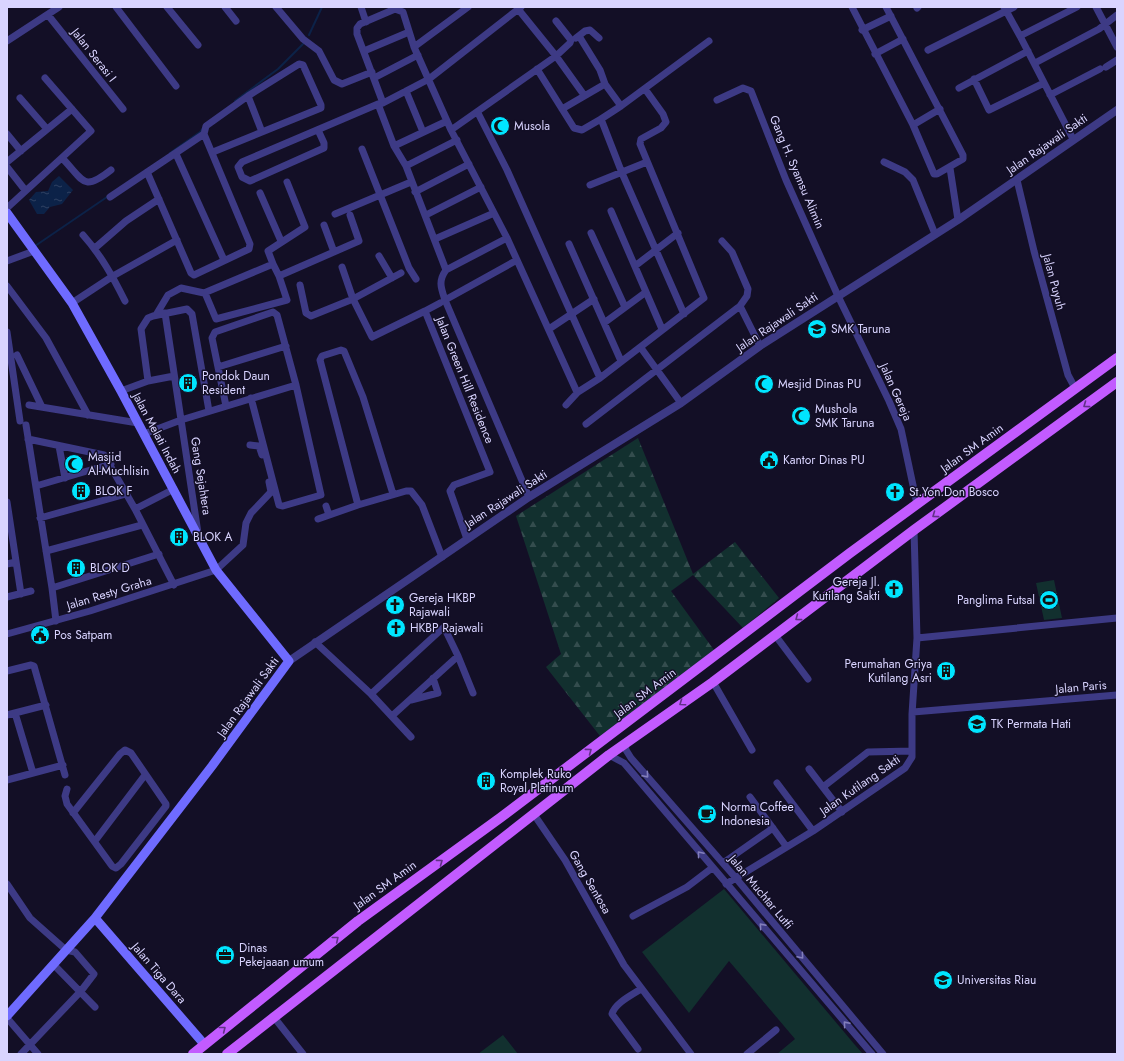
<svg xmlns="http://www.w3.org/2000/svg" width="1124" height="1061" font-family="Jost,sans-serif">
<defs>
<pattern id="forest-firs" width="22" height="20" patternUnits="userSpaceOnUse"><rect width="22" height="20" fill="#12302f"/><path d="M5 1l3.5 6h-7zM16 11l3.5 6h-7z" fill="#344d4e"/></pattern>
<pattern id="water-ripples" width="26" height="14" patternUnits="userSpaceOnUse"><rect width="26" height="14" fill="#0c2248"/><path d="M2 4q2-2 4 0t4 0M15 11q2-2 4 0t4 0" fill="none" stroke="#2f4163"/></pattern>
</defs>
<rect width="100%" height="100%" fill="#130f26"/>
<!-- grass -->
<path fill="#12302f" d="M1054,580L1062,618L1044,620L1036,583Z
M724,889L855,1045L863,1054H777L795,1039L729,961L689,1013L642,952Z
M503,1035L518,1054H478Z"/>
<!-- forest -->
<path fill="url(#forest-firs)" d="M638,438L693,574L735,542L779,598L743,628L693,575L671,591L714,650L600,736L546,667L561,654L516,516Z"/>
<!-- water -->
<path fill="url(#water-ripples)" d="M59,176L73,190L62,204L50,207L44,214H37L29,200L36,192L48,191L52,182Z"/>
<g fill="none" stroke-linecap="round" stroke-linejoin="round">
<!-- stream -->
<path stroke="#0c2248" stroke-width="2" d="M309,35L322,7
M235,101L278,69L303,44
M170,153L200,132L203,128
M35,246L107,197"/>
<!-- minor -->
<path stroke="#3d3a85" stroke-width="7" d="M116,7L176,86
M167,7L198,45
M225,7L236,21
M276,7L303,39L319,51L334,80L342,84L372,72
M361,7L366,22
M852,7L913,125L934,174H937L963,159V155L886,7
M1004,7L1020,36L1073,139
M1096,7L1117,47
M917,8L918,7
M518,9L556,56L584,95
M48,15L123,109
M862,30L891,16
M579,36L600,70L605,84
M1020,36L1077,7
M576,38L585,31L590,30L599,38
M7,41L59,7
M414,47L468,7
M928,50L1014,7
M364,51L409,32
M875,54L903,39
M1035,63L1099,29L1117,15
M1106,67L1117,60
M537,69L574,128L582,130L601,119
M374,78L418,55
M974,79L989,110L1044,83
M959,88L1028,51
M406,91L423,132
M1050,95L1100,69
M248,96L262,132
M20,98L47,129
M717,100L743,88L751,91L786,180L838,296L889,401L901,429L917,504
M383,103L357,34V28L360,24L395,9L403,12L414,47L451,130L507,238L576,390L578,392
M378,104L394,146L406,166L446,270C438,281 441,288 445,300L529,497
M621,106L709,41
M562,109L605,84L621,106L601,119L622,173L684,314
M478,113L507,170L600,378
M913,125L940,109
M318,130L324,143V148L250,181L242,177L238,167L242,162L378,104L383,103L429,79L521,7
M451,130L556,56L570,43L571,40L556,21
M7,134L21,151
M394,146L447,121
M362,149L409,268L416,279
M176,154L224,260
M63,159C84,181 83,192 111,170
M7,162L72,109
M884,162L905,172L913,180L935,234
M406,166L457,140
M7,167L25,190
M950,168L958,220
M147,172L191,273L194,275L249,249L250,244L204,134
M1017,180L1034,251L1068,375L1075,388
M590,185L647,162
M415,192L469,164
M260,193L281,241
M110,197L204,134L206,126L248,96L299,64L303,65L321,105V108L213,152
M7,208L91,131L45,78
M611,211L662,329
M335,214L411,182
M426,215L481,187
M324,225L334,252
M591,233L625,307
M83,235C101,255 113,277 125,301
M435,239L494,213
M569,244L621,361
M95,248L126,221L159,199
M379,256L392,278
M7,261L34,251
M273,264L279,276L359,241L350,215
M635,266L678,233
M342,267L353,299L372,337L425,311L490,472L454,485L450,491L467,539
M446,270L507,238
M300,285L306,313L311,316L353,299L401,273
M7,286L46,338L88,415
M205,293L216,319L287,300L279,276
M445,300L517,260
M72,303L113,276L177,240
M740,306L760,346
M425,311L440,303
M165,313L198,533
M156,315L168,295L181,288L204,293L273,264L268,251L305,227L287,182
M604,323L646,292
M549,329L594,299
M7,332L20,421
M641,348L681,403
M17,355L42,407
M218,367L286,346
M148,381L141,329L148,318L153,316L187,309L192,314L209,411
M121,391L148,381L174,376
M29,405L138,423
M566,405L578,392L600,378L704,298L640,144L641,139L661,128L666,122L663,114L645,89
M226,406L212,338L215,332L273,312L277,315L296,385L321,495L283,506L279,505L251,398
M586,424L740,306L747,296L748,289L732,252L722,241
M26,425L52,588L56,621
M144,434L181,420L296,385
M28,439L104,455L135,509L174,585
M250,445L259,446L262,455
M59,446L65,478
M36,486L111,464
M393,494L363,397L344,351L341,350L322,356L320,360L358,505L406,491H411L422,505L442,557
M7,502L21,594
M326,506L329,515
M135,509L174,489
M40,518L126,494
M318,519L358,505
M46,551L142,525
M7,564L16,562
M52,588L159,554
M7,597L31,591
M7,634L90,611L216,570L243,545L246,523L251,513L271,492L269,482
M775,635L808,679
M917,638L1117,618
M315,642L371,694L411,737
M7,671L31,665L34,666L65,775
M713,682L752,750
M371,694L444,627L458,656L473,693
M411,700L438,693L433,678
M913,712L1117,695
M15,713L33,773
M7,715L46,705
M393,715L458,656
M625,744L626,750L631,758L735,877L883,1054
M609,755L624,763L872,1054
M809,769L842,812
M7,780L63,765
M777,783L813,831
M823,787L868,752L912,751
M67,789L65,796L67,804L112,866L116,868L121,864L166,806V804L131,753L125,750L120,754L73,813
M750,797L786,846
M533,813L565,860L624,965L691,1054
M95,841L145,775
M723,863L773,828
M7,884L30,918L66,950L75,952L94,974L81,991L21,1054
M726,884L813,831L905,768L912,757V714L917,638L914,530
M633,916L687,887L712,868
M54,965L95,1007
M273,1016L303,1054
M7,1018L38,1054
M638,1049L612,1014C615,1003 632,995 641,989
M747,1054L776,1030"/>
<!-- tertiary -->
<path stroke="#3d3a85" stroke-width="8" d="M289,661L529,497L681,403L760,346L958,220L1117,110"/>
<!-- secondary -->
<path stroke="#6f6bff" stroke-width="9" d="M7,213L72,303L121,391L216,570L289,661L212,766L95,918L7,1016
M95,918L204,1044"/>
<!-- primary -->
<path stroke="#c25bff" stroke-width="10" d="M193,1054L358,921L500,818L850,553L1117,358
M227,1054L609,755L713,682L914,530L1117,382"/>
</g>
<!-- one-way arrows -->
<defs><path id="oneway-chevron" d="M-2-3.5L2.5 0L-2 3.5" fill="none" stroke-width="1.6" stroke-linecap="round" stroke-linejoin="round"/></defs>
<g stroke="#623188">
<use href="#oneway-chevron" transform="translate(1086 405) rotate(144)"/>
<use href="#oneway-chevron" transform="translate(935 515) rotate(144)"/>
<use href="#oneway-chevron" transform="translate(798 618) rotate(143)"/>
<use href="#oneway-chevron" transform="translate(682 703) rotate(145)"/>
<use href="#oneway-chevron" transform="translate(589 751) rotate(-37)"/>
<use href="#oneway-chevron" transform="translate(440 862) rotate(-36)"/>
<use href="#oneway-chevron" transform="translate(336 939) rotate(-39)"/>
<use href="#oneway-chevron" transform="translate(223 1029) rotate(-38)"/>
</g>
<g stroke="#837fbc">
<use href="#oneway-chevron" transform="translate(646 775) rotate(49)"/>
<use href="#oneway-chevron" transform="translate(700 854) rotate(-130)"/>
<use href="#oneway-chevron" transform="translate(762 926) rotate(-131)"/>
<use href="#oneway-chevron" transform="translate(801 956) rotate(50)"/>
<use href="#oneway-chevron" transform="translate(846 1024) rotate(-131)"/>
</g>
<!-- icons -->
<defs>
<g id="mosque-disc" transform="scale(1)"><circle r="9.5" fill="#00e5ff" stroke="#130f26"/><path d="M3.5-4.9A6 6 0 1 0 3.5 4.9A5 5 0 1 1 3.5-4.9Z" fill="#111"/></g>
<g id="school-disc" transform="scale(1)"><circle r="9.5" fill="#00e5ff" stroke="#130f26"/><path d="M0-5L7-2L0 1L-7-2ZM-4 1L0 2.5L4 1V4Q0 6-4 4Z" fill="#111"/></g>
<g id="building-disc" transform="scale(1)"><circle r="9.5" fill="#00e5ff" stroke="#130f26"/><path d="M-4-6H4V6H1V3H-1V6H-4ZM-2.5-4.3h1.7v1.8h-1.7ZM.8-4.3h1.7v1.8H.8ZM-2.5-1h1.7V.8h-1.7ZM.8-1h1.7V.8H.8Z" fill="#111"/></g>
<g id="civic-disc" transform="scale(1)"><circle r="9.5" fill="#00e5ff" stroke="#130f26"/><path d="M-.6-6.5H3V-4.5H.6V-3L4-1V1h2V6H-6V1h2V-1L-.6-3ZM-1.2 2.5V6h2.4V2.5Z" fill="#111"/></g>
<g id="church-disc" transform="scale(1)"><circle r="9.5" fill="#00e5ff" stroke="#130f26"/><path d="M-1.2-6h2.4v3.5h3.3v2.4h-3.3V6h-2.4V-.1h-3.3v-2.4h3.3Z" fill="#111"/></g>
<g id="stadium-disc" transform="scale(1)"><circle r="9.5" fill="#00e5ff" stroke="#130f26"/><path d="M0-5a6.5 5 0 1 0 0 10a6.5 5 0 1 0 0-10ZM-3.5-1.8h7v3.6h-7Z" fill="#111"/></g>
<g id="cafe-disc" transform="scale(1)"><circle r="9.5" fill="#00e5ff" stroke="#130f26"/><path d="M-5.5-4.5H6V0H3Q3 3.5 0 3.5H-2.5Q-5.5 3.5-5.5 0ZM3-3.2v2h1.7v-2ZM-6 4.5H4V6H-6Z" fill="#111"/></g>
<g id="office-disc" transform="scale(1)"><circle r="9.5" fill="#00e5ff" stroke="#130f26"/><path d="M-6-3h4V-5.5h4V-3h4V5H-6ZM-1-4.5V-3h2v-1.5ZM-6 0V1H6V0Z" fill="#111"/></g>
<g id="university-disc" transform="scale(1)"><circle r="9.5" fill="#00e5ff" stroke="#130f26"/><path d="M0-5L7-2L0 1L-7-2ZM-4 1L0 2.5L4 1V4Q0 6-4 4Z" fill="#111"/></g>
</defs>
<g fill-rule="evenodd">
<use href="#mosque-disc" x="500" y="126"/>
<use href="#school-disc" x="817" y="329"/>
<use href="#building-disc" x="188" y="383"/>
<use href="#mosque-disc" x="764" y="384"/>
<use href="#mosque-disc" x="801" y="416"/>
<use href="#civic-disc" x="769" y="460"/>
<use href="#mosque-disc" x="74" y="464"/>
<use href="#building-disc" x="81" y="491"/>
<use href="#church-disc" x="895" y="492"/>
<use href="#building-disc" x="179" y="537"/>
<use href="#building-disc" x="76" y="568"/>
<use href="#church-disc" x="894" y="589"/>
<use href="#stadium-disc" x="1049" y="600"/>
<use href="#church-disc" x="395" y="605"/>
<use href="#church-disc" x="396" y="628"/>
<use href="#civic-disc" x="40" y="635"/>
<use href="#building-disc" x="946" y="671"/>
<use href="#school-disc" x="977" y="724"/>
<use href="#building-disc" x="486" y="781"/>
<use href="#cafe-disc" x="707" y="814"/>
<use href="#office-disc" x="225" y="955"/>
<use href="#university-disc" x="943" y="980"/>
</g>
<g text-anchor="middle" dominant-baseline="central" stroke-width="3" stroke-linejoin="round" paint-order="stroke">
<!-- street labels -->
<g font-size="12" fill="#d9d4ff" stroke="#130f26">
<text transform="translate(94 55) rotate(52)">Jalan Serasi I</text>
<text transform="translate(1047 144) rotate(-35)">Jalan Rajawali Sakti</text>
<text transform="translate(797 172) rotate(67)">Gang H. Syamsu Alimin</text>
<text transform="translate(1054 282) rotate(75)">Jalan Puyuh</text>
<text transform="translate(777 322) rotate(-34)">Jalan Rajawali Sakti</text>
<text transform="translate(465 380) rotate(68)">Jalan Green Hill Residence</text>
<text transform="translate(896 392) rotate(66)">Jalan Gereja</text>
<text transform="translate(157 433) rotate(62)">Jalan Melati Indah</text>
<text transform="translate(972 448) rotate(-36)">Jalan SM Amin</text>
<text transform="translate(201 476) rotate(81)">Gang Sejahtera</text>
<text transform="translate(506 499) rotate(-33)">Jalan Rajawali Sakti</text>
<text transform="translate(109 593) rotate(-17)">Jalan Resty Graha</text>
<text transform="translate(1081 687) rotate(-5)">Jalan Paris</text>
<text transform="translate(645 693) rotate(-37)">Jalan SM Amin</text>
<text transform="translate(248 697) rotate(-54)">Jalan Rajawali Sakti</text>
<text transform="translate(860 785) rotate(-35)">Jalan Kutilang Sakti</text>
<text transform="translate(590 882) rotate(60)">Gang Sentosa</text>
<text transform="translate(385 885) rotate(-36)">Jalan SM Amin</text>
<text transform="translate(761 892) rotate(50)">Jalan Muchtar Lutfi</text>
<text transform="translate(159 973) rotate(49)">Jalan Tiga Dara</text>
</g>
<!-- poi labels -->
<g font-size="12" fill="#d9d4ff" stroke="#130f26" text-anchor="start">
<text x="514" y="126">Musola</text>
<text x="831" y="329">SMK Taruna</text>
<text x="202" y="376">Pondok Daun<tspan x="202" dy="14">Resident</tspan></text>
<text x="778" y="384">Mesjid Dinas PU</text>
<text x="815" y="409">Mushola<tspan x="815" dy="14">SMK Taruna</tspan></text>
<text x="88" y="457">Masjid<tspan x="88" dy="14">Al-Muchlisin</tspan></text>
<text x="783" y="460">Kantor Dinas PU</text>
<text x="95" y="491">BLOK F</text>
<text x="909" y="492">St.Yon.Don Bosco</text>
<text x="193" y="537">BLOK A</text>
<text x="90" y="568">BLOK D</text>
<text x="880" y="582" text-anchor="end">Gereja Jl.<tspan x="880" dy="14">Kutilang Sakti</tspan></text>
<text x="409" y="598">Gereja HKBP<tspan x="409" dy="14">Rajawali</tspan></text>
<text x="1035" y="600" text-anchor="end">Panglima Futsal</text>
<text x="410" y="628">HKBP Rajawali</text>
<text x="54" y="635">Pos Satpam</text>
<text x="932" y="664" text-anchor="end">Perumahan Griya<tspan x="932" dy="14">Kutilang Asri</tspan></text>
<text x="991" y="724">TK Permata Hati</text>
<text x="500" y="774">Komplek Ruko<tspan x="500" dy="14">Royal Platinum</tspan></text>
<text x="721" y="807">Norma Coffee<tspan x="721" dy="14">Indonesia</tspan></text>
<text x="239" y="948">Dinas<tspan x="239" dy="14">Pekejaaan umum</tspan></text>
<text x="957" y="980">Universitas Riau</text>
</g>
</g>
<!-- border -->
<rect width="1124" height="1061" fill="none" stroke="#d9d4ff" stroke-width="16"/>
</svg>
